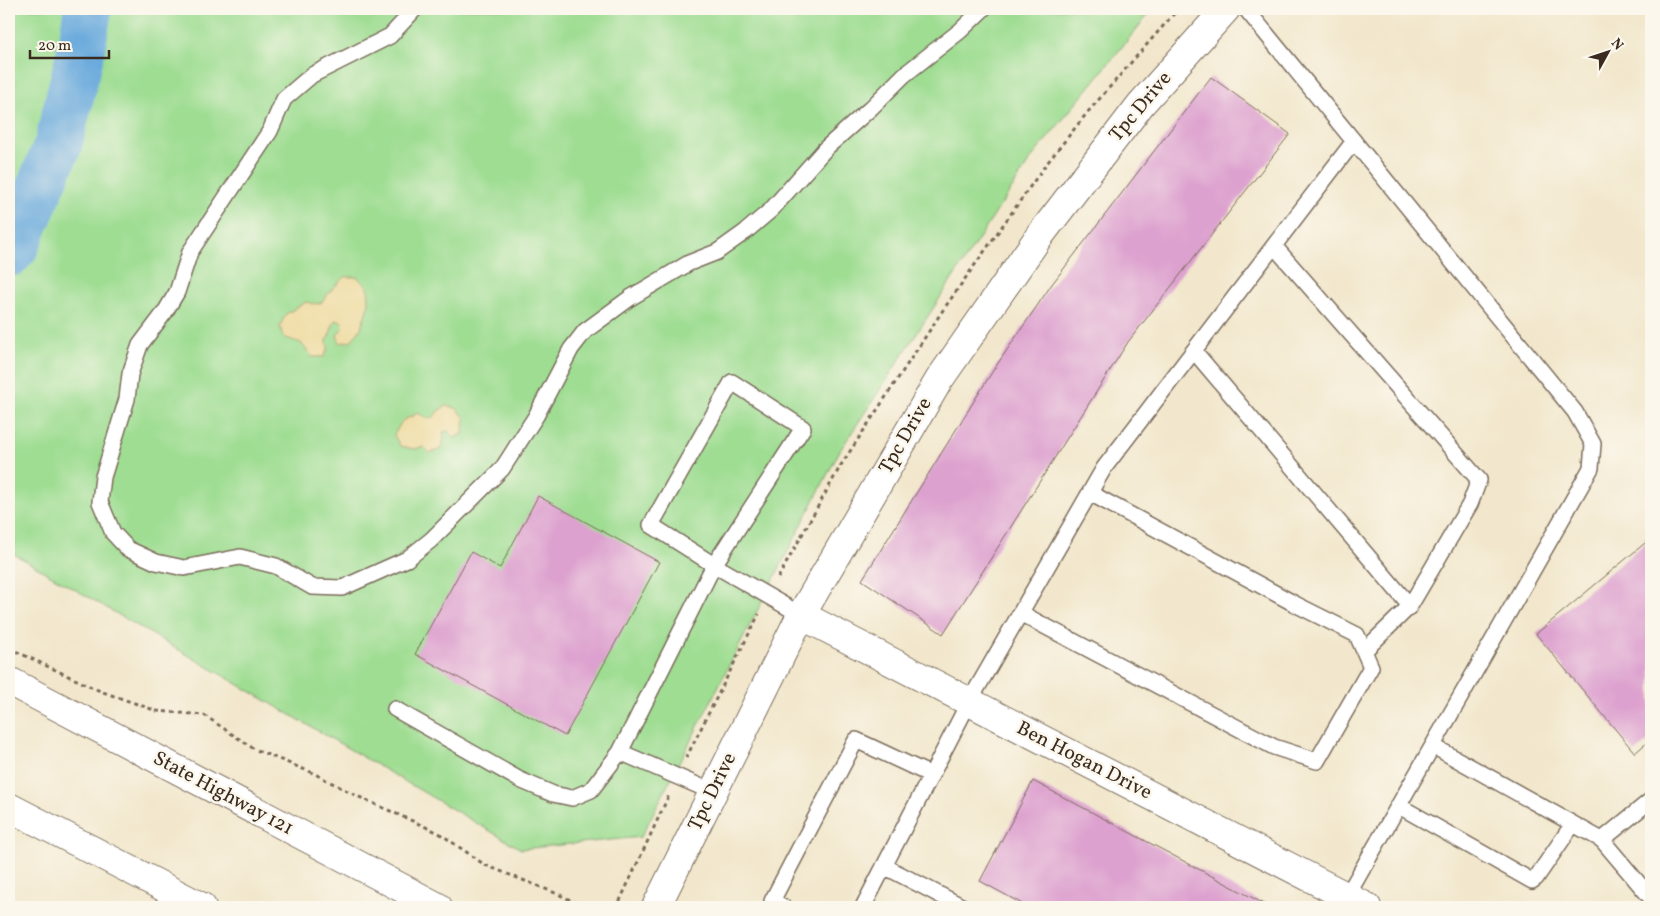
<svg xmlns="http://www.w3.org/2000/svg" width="1660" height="916" font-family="Vollkorn,serif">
<rect width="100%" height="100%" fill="#fbf7ec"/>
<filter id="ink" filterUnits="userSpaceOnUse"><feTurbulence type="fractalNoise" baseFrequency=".02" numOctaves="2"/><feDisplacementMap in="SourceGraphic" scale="10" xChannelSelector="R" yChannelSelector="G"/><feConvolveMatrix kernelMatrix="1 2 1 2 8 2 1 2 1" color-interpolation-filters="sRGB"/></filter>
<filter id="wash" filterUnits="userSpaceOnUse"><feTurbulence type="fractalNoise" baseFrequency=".0096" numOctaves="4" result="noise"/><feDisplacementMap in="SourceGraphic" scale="20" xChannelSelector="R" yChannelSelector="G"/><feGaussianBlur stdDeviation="1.12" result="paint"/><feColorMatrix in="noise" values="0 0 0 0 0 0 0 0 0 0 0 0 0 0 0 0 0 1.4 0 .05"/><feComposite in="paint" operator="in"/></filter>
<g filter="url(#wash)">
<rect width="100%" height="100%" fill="#f2e7cc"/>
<!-- green -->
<path fill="#9edd92" stroke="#6c8458" d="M9,9H1153L1033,156L839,452L641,837L521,849L9,551Z"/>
<!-- sand -->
<path fill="#eeda9e" stroke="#94825e" d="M345,277H357L368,287L369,303L361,328L351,341L340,343L337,335L343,328L342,322L335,320L327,341L328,349L324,357H312L301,343L283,337L280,326L286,314L306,302C324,307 322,301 332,289C336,285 341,281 345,277Z
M446,406L456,408L465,418L463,434L454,438L448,431L443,432L444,439L441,449L430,453L424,447L414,449L400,446L394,435L402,421L418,413L427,418H433L438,411Z"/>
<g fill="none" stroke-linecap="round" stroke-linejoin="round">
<!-- river -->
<path stroke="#6baadd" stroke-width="48" d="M9,253L15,246L58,145L81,51L88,9"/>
</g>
<g id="blocks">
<!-- building -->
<path fill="#dda1cf" d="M1211,77L1290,134L1128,342L943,634L862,580L994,369L1052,284Z
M538,496L659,562L565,736L415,654L471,552L500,568Z
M1651,538V739L1635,753L1536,634Z
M1033,781L1270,907H1028L980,881Z"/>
</g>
</g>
<g filter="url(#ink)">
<use href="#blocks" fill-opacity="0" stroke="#7b6c5b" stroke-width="1"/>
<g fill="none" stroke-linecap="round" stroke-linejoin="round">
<!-- service casing -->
<g stroke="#7b6c5b" stroke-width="18">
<path id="service" d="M415,9L390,36L312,75L284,99L270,131L190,252L177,292L165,312L140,345L130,374L127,399L103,477L100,502L113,533L128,549L156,562L184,568L240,557L276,566L312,587L342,588L407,559L431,540L502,469L536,416L571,349L585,331L630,298L689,263L717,252L745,232L771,210L826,148L871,108L904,75L960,31L983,9
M1246,9L1575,412L1593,444L1591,468L1347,896
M1274,246L1479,480L1470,504L1410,606L1364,651
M1194,351L1410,606
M732,382L803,428L714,565L651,525Z
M1020,613L1274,747L1317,761L1371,667L1357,635L1295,604L1090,493
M395,709L520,780L553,794L572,798L591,790L620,752L713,792
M1433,746L1602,840L1651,800
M620,752L714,565L801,615
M1399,806L1532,881L1536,878L1573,824
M1602,840L1651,898
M884,866L963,907
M784,907L772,901L856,740L931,775
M863,907L969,702L1104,468L1354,141"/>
</g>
<!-- minor casing -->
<g stroke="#7b6c5b" stroke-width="30">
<path id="minor" d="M801,615L1367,907
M656,907L801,615L939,380L1038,238L1141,104L1226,9"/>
</g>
<!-- secondary casing -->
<g stroke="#7b6c5b" stroke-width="30">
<path id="secondary" d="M9,681L438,907"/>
</g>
<!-- motorway casing -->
<g stroke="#7b6c5b" stroke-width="30">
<path id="motorway" d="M9,807L202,907"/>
</g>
<!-- path -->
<path stroke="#7b6c5b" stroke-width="3" stroke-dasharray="4 4" stroke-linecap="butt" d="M778,578L841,465L943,310L1044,167L1087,113L1178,9
M9,648L100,691L157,711L204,715L254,749L313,773L357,796L439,833L485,865L558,894L585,907
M686,758L759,614
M615,907H617L669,795"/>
<!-- service -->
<use href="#service" stroke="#fff" stroke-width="15"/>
<!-- minor -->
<use href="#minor" stroke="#fff" stroke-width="28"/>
<!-- secondary -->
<use href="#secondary" stroke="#fff" stroke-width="28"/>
<!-- motorway -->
<use href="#motorway" stroke="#fff" stroke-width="28"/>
</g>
</g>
<g text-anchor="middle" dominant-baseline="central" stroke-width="5" stroke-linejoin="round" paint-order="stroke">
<!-- street labels -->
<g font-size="20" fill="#3b2a1e" stroke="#fbf7ec">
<text transform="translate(1141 107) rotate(-50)">Tpc Drive</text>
<text transform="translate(906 436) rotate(-60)">Tpc Drive</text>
<text transform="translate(1084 761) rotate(27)">Ben Hogan Drive</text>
<text transform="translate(713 792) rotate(-64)">Tpc Drive</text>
<text transform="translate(223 794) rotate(28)">State Highway 121</text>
</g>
</g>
<!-- margin -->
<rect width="1660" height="916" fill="none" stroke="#fbf7ec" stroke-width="30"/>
<!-- north arrow -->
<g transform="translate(1608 52) rotate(50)" stroke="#fbf7ec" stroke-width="4" paint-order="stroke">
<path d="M0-4L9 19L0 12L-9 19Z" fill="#3b2a1e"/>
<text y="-8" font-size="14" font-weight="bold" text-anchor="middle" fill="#3b2a1e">N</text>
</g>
<!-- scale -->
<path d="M30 50v8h79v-8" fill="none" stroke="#3b2a1e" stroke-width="2.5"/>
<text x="38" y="50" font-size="15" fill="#3b2a1e" stroke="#fbf7ec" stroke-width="4" paint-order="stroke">20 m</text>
</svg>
